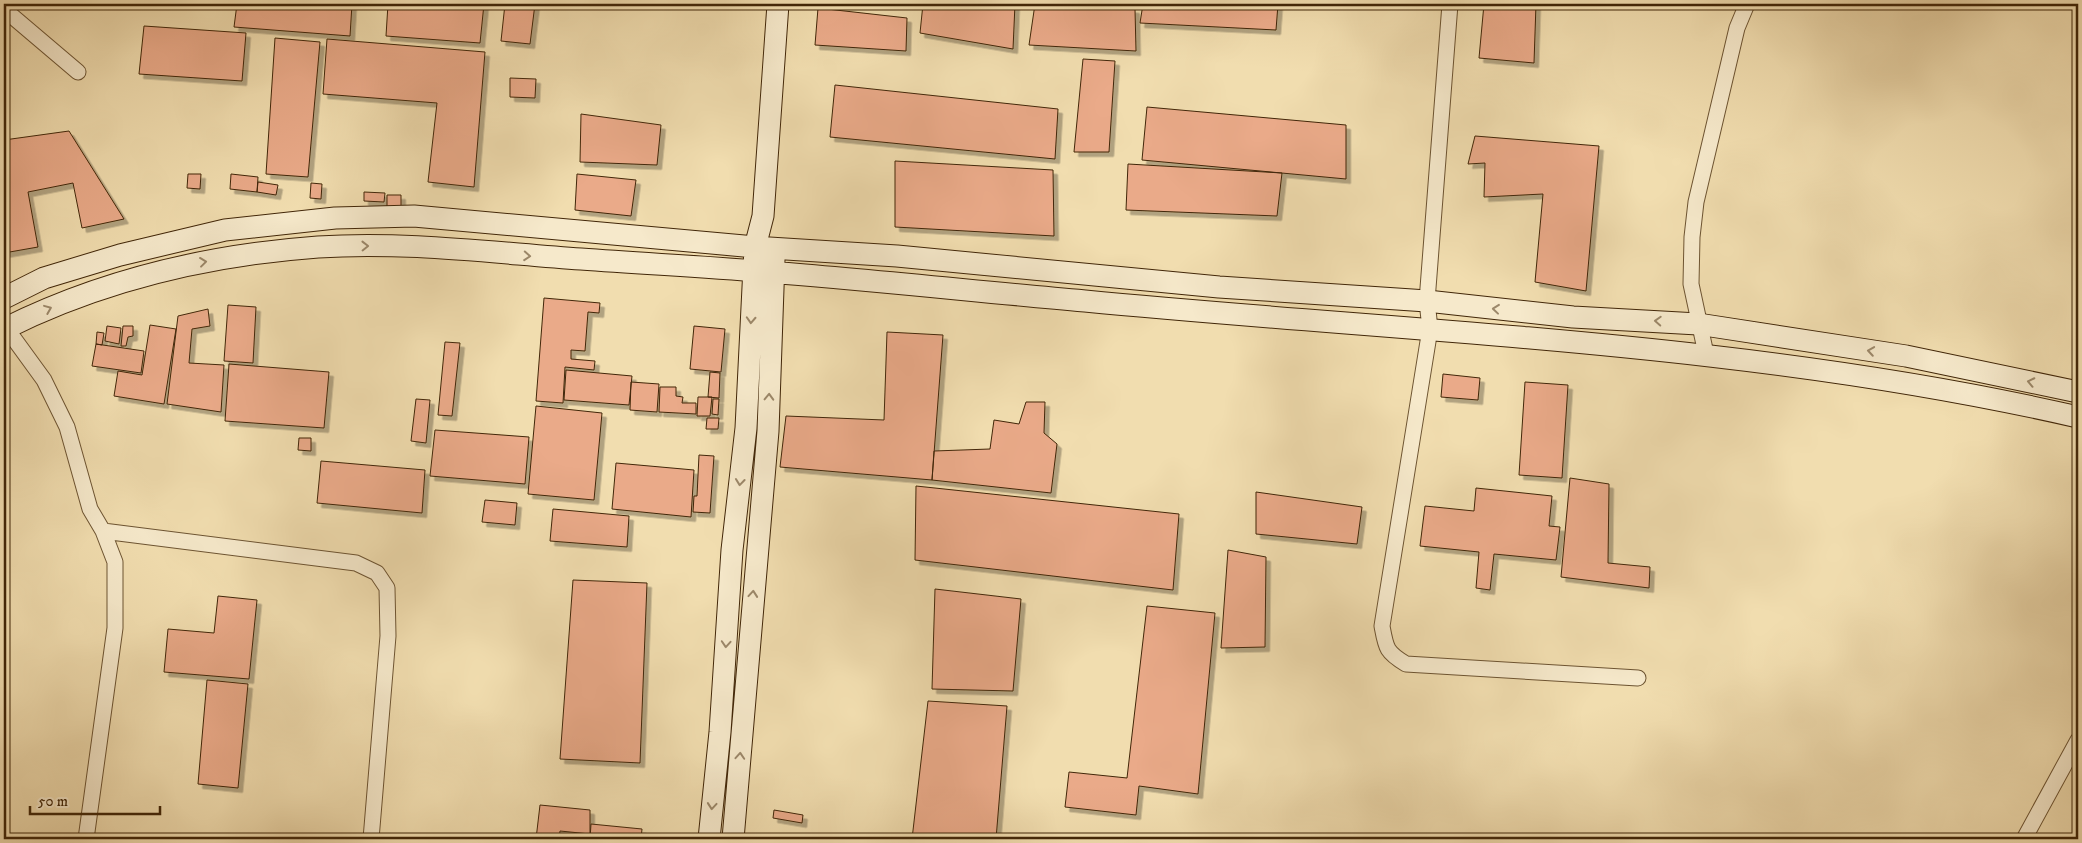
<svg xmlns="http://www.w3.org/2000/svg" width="2082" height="843" font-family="'IM FELL DW Pica',serif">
<defs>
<filter id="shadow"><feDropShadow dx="4.5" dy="4.5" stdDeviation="0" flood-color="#0004"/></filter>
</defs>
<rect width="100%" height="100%" fill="#f1ddaf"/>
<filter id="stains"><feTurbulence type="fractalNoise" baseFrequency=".004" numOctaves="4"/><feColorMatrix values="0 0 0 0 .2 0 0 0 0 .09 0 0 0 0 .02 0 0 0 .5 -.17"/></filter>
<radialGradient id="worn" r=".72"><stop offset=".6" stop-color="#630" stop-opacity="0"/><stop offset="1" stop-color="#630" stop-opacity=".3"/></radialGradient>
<!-- building -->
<path fill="#eaaa89" stroke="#412608" filter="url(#shadow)" d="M237,4H352L350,36L234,27Z
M388,4H484L480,43L386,36Z
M505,4H535L530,44L501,41Z
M923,4H1015L1013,49L920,33Z
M1035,4H1082L1135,9L1136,51L1029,45Z
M1143,4H1278L1276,30L1140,23Z
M1484,4H1536L1534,63L1479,58Z
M818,8L907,18L906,51L815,45Z
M144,26L246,33L242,81L139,74Z
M275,38L320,42L308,177L266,174Z
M327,39L485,52L474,187L428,182L437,103L323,94Z
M1083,59L1115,61L1109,152H1074Z
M510,78L536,79L535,98L510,97Z
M835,85L1058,109L1055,159L830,137Z
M1147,107L1346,125V179L1142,160Z
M581,114L661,125L657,165L580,162Z
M69,131L124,219L82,228L73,183L28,192L38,247L4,253V140Z
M1475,136L1599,146L1586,291L1535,282L1543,194L1484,197L1485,163L1468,164Z
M895,161L1053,170L1054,236L895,227Z
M1128,164L1282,173L1277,216L1126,210Z
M188,174H201L200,189L187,188Z
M231,174L258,177L257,192L230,189Z
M577,174L636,180L631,216L575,210Z
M258,182L278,185L276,195L257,192Z
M311,183L322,184L321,199L310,198Z
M364,192L385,193L384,202L364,201Z
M387,195H401V207H387Z
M544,298L600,303L599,313L588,312L585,351L571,350V359L595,361L594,370L565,367L563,403L536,401Z
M228,305L256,307L253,363L224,361Z
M208,309L210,326L192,329L189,363L224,365L221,412L167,404L178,316Z
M150,325L176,329L164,404L114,396L118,371L142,375Z
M107,326L121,328L119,344L105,341Z
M123,326H133V336L128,337L126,346H121Z
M694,326L725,329L721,372L690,369Z
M97,332L104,333L102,345L96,344Z
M887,332L943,335L932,480L780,467L786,416L884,420Z
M445,342L460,343L452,416L438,415Z
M96,344L144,351L141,373L92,366Z
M229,364L329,372L324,428L225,421Z
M566,370L632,376L629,405L564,400Z
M710,372L720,373L719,398L708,397Z
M1443,374L1480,378L1478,400L1441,397Z
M631,382L659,384L657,412L630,410Z
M1525,382L1568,385L1562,478L1519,475Z
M660,387H676V396L683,397L682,403H696V414L659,412Z
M698,397H712L710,416H697Z
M416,399L430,400L426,443L411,441Z
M713,399H719L718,415L712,414Z
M1026,402H1045L1044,433L1057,444L1051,493L932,480L934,451L990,449L994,420L1019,424Z
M536,406L602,413L594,500L528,494Z
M707,418H719L718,429H706Z
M435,430L529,437L525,484L430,476Z
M299,438H311V451L298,450Z
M699,455L714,456L710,513L693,512L694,496H697Z
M321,461L425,470L422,513L317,503Z
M616,463L694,470L691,517L612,509Z
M1570,478L1609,484L1608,563L1650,567L1649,588L1561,577Z
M916,486L1179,514L1173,590L915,560Z
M1476,488L1552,496L1549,526L1560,527L1556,560L1494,554L1490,590L1476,588L1479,552L1420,546L1425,506L1474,511Z
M1256,492L1362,507L1357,544L1256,534Z
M485,500L517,503L515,525L482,522Z
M553,509L629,516L627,547L550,541Z
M1228,550L1266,557L1265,647L1221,648Z
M573,580L647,583L640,763L560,759Z
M935,589L1021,599L1013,691L932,689Z
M218,596L257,600L249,679L164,672L168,629L214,633Z
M1147,606L1215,613L1198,794L1139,786L1136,815L1065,807L1069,772L1127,778Z
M207,680L248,684L238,788L198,784Z
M928,701L1007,706L996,839H912Z
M540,805L590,810V834L560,831L559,839H536Z
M774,810L803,815L802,823L773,818Z
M591,824L642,829L641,839H590Z"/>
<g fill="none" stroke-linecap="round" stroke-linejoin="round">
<!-- street casing -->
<g stroke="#6d5432" stroke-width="17">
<path id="street" d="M1450,4L1427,301L1430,329L1382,626C1386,648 1386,652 1406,664L1638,678
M5,10L78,72
M4,325L44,380L67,427L90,509L103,531L115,562V628L86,839
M1706,354L1691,284L1692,237L1696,202L1737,28L1747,4
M103,531L356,563L377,573L387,588L388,636L371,839
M2024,839L2078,740"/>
</g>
<!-- secondary casing -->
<g stroke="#412608" stroke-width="23">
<path id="secondary" d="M4,298L44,278L120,255L225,230L335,218L414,216L755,247L897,256L1219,287L1427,301L1573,317L1698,324L1906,356L2078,392
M4,329C102,280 208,255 318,247C404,241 495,253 581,259C647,264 714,267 780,273C882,281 983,292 1085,301C1417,333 1752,342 2078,417
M709,839L720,732L732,550L746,428L755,247L763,216L778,4
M733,839L768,431L774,260"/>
</g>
<!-- street -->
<use href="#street" stroke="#f6e9cb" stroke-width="15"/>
<!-- secondary -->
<use href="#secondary" stroke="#f6e9cb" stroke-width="21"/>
</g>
<!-- one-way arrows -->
<defs><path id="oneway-chevron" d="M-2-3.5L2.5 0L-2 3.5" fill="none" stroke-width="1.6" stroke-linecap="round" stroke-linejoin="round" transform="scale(1.25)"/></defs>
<g stroke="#9c886a">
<use href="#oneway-chevron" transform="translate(365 246) rotate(-1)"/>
<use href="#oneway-chevron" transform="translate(527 256) rotate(4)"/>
<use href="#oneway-chevron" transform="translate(203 262) rotate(-7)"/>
<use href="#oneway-chevron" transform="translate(48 309) rotate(-22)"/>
<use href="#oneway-chevron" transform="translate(1496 309) rotate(-174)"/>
<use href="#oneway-chevron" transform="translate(751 320) rotate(93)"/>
<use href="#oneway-chevron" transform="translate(1658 321) rotate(-177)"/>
<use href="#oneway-chevron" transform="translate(1871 351) rotate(-171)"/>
<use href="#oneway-chevron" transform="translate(2031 382) rotate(-168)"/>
<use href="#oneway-chevron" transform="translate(769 397) rotate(-88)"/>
<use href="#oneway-chevron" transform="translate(740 482) rotate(96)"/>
<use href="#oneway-chevron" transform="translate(753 594) rotate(-85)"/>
<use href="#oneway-chevron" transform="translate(726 644) rotate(94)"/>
<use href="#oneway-chevron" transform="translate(740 756) rotate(-86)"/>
<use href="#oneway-chevron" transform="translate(712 806) rotate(95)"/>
</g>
<!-- margin -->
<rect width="2082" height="843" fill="none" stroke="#f1ddaf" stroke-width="20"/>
<rect x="5" y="5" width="2072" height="833" fill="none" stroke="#412608" stroke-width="2.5"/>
<rect x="10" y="10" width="2062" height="823" fill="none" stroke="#412608"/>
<!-- scale -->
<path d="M30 806v8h130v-8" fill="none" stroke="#412608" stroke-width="2.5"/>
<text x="38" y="806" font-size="15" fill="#412608" stroke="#f6e9cb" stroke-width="4" paint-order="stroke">50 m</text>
<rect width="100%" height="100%" filter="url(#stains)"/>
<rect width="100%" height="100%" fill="url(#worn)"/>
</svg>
